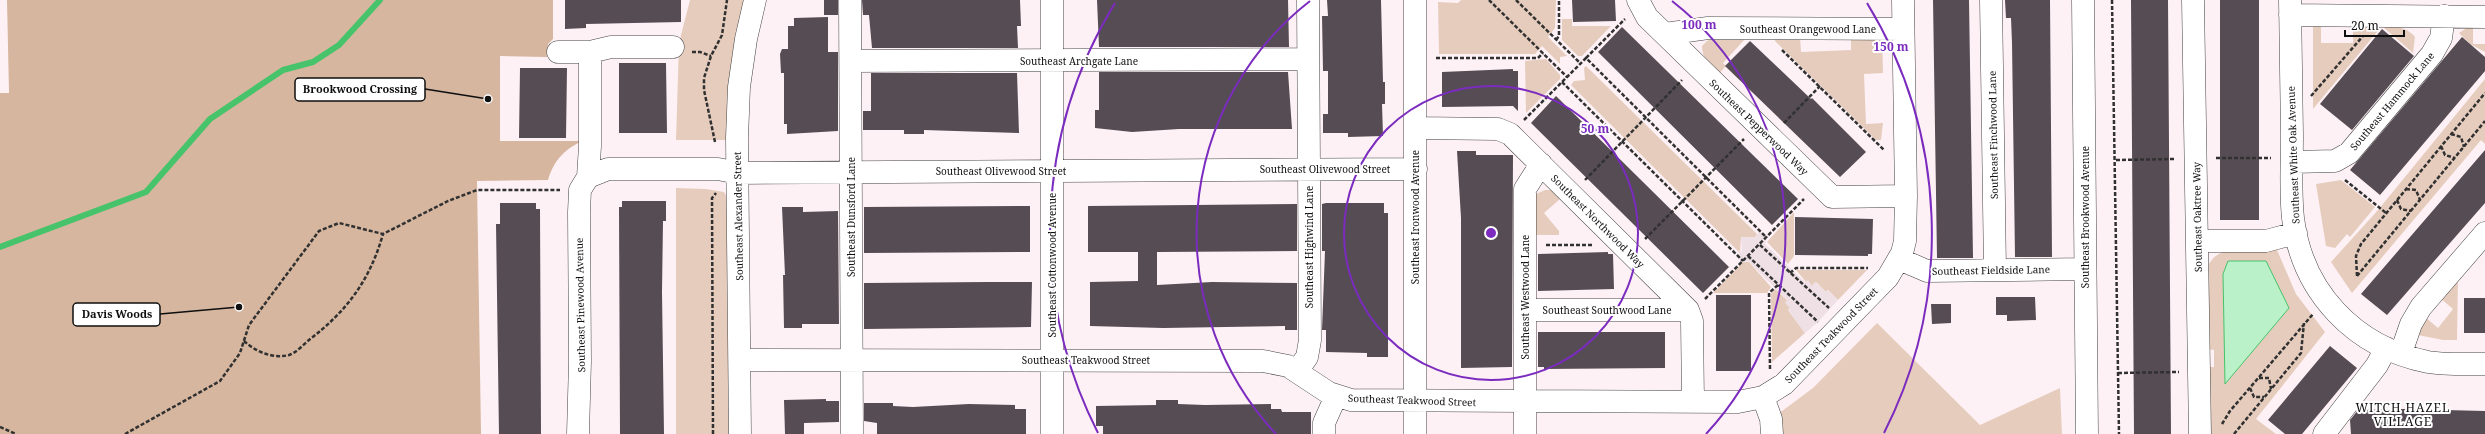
<svg xmlns="http://www.w3.org/2000/svg" width="2485" height="434" font-family="'Noto Serif',serif">
<rect width="100%" height="100%" fill="#fef1f5"/>
<!-- green -->
<path fill="#e6ccbd" d="M690,0H745L728,140H676L679,43Z
M1461,0H1556L1555,28L1548,37L1567,56L1560,57V64L1542,46L1535,54H1439L1438,2L1458,3Z
M1562,19H1572V26H1611L1582,56H1578L1562,40Z
M2321,25V43H2353V25C2372,26 2403,21 2415,37L2413,53L2382,26L2313,109V26Z
M2468,27H2473V44H2485V52L2470,44L2459,33Z
M1775,36H1800L1801,52L1851,50V36H1882L1883,73L1864,74L1866,124L1883,123L1881,140H1876L1775,41Z
M1716,37L1746,38L1723,63L1726,66L1719,74C1710,65 1702,59 1702,46L1707,41Z
M1546,59L1560,75V79L1526,113L1525,61Z
M1586,66L1757,234L1755,237H1741L1740,253L1571,85L1574,81L1585,80L1584,68Z
M2485,79V144L2481,140L2352,293L2331,262L2378,210Z
M2341,180L2375,207L2350,237L2347,234L2335,248L2326,246L2316,184Z
M676,188L706,189L724,192L728,199L729,434H676Z
M1545,190H1551L1560,199L1544,213L1559,231V235H1533L1536,194Z
M1794,212V256L1788,264L1767,242Z
M2277,250L2296,294L2325,332L2256,419L2276,434H2211L2207,367H2214V350L2207,349L2208,266C2218,242 2255,250 2277,250Z
M1743,262H1749L1771,287L1767,293H1713Z
M1796,270H1867L1838,300L1828,290L1826,292L1816,282L1812,286L1806,282Z
M2458,277L2457,340H2443L2418,335L2425,317L2438,328L2453,309L2440,298Z
M1775,289L1787,300L1790,308L1788,310L1805,333L1772,362L1771,294Z
M1877,323L1980,425L2060,388L2062,434H1780L1778,414L1813,388Z"/>
<!-- forest -->
<path fill="#d6b69e" d="M7,0H553V39L548,44L547,57L500,56V141H582C564,150 554,160 548,180L477,181L481,434H0V93H9Z"/>
<!-- plaza -->
<path fill="#eee0e5" d="M1760,231L1767,238L1765,244L1805,282L1808,280L1812,286L1815,282L1826,292L1828,290L1838,300L1818,322L1805,333L1788,310L1790,308L1785,303L1787,300L1749,262L1743,261L1737,255L1742,251L1741,237H1755Z"/>
<!-- water -->
<path fill="#baf1c9" stroke="#47c36b" d="M2228,261H2266L2289,308L2225,384L2223,274Z"/>
<g fill="none" stroke-linecap="round" stroke-linejoin="round">
<!-- stream -->
<path stroke="#47c36b" stroke-width="6" d="M0,247L146,192L210,119L283,70L313,62L339,45L380,0"/>
</g>
<!-- building -->
<path fill="#564c54" d="M565,0H681V22L586,24V28L565,29Z
M824,0H838V15H824Z
M862,0H1020L1021,26H1017L1018,48H872L869,15H863Z
M1097,0H1288L1289,47H1099Z
M1327,0H1381L1383,82H1385V104H1382L1383,136L1348,137V133H1323V114H1328V71H1323L1322,16H1328Z
M1572,0H1615L1616,21L1573,22Z
M1933,0H1969L1973,258H1937Z
M2005,0H2050L2052,257H2015L2012,43L2011,18H2006Z
M2131,0H2168L2171,434H2134Z
M2220,0H2259V220H2220Z
M828,17V52H838V131L787,134V124H784V73H781L780,54L782,49H788V26H794V18Z
M1622,27L1798,199L1772,225L1598,52Z
M2382,29L2414,56L2352,130L2320,104Z
M2462,37L2485,57V71L2380,195L2350,170Z
M1750,41L1811,99L1812,98L1866,152L1840,177L1725,66Z
M619,63H666L667,133H619Z
M520,68H567L566,138H519Z
M1513,69V71H1518V111L1513,106L1442,107V72Z
M1099,72H1288L1292,129H1179L1132,132L1095,128V110H1099Z
M871,73H1017L1019,133L924,130V134H904V130H863V111H871Z
M1556,96L1729,267L1703,293L1531,123Z
M2485,150V203L2387,315L2361,294Z
M1457,151H1476V155H1513L1512,367L1461,368V218Z
M622,201H666V221H663L662,292L664,434H620L619,207H622Z
M500,203H536V209H540L541,434H499L496,224H500Z
M1326,203H1384V213H1388V357H1367V353L1326,352V330H1322L1325,251H1322V204Z
M1297,204V251L1157,252V285L1212,282L1297,283V330H1285V326L1163,328L1090,326V282L1138,281V252H1088V206Z
M1030,206V252L864,253V207Z
M782,207H803V212L838,211L839,324H802V328H784L783,275H785Z
M1795,217L1873,219L1872,254H1868V256L1795,255Z
M1608,252V254H1613L1614,289L1538,291V254Z
M988,282H1032L1031,327L864,329V283Z
M1716,295H1751V371H1716Z
M1996,297H2035L2036,320L2007,321V315H1996Z
M2464,298H2485V333H2464Z
M1931,304H1951V323L1932,324Z
M1538,332H1665V368L1544,369V367H1538Z
M2330,346L2357,368L2302,434H2285L2268,420Z
M826,399V401H839V422L804,423V434H785L784,400Z
M1156,400H1178V404L1205,405L1271,404V409H1281L1282,412H1311V434H1103V426H1096V406L1156,405Z
M864,403H893V406L913,407L969,404L1015,405V409H1026V434H877V423L864,421Z
M2404,409L2485,411V434H2351L2350,420L2358,410Z"/>
<g fill="none" stroke-linecap="round" stroke-linejoin="round">
<!-- minor casing -->
<g stroke="#424242" stroke-width="23">
<path id="minor" d="M850,0L852,434
M1638,0L1647,17L1832,197L1906,196
M1991,0L1995,270
M2083,0L2087,434
M2193,0L2200,434
M2290,0C2291,45 2291,91 2292,136C2292,163 2290,191 2293,218C2302,292 2354,347 2428,362C2446,365 2466,364 2485,364
M2290,15L2485,17
M1665,34L1708,28L1903,29
M558,52H590L611,47H673
M851,61L1308,59
M1416,128L1498,129L1510,134L1688,310L1692,321L1693,402
M2292,162L2335,161L2349,153L2432,54L2441,38L2444,16
M588,177L608,169H718L738,173L1416,169
M2197,241H2266L2296,233
M1899,259L1927,271L2085,269
M1525,310H1688
M2401,353L2411,324L2421,307L2485,233
M740,360L1263,361L1288,366L1329,393L1351,400L1738,402L1763,397L1784,384L1888,277L1902,253L1905,241L1906,196L1903,0
M1297,371L1307,357L1310,340L1308,0
M1763,397L1771,419L1772,434
M578,434L580,361L579,212L580,190L588,177L590,146V52
M740,434L737,138L739,87L746,39L755,0
M1052,434V0
M1324,434V423L1336,396
M1415,434V0
M1525,434V189L1541,164
M2324,434L2377,365L2386,348"/>
</g>
<!-- path -->
<path stroke="#313131" stroke-width="2.5" stroke-dasharray="4 2" stroke-linecap="butt" d="M1489,0L1567,77
M1516,0L1581,64
M2112,0L2119,434
M1556,40L1559,36V0
M1782,50L1884,150
M692,52H700L711,56
M1436,58H1538L1543,53
M1586,58L1625,19
M1562,82L1743,261
M2311,96L2363,36
M1524,120L1586,58L1767,238
M1784,123L1820,86
M2451,134L2461,137L2464,147
M715,142L704,90V78L711,56L722,35L727,0
M2441,146L2445,155L2455,158
M2216,158H2271
M2116,160L2175,159
M1585,180L1682,80
M2345,180L2386,213
M2406,189L2416,190L2420,200
M2397,200L2401,209L2411,211
M1645,239L1744,139
M1546,245H1593
M1760,245L1829,308
M1748,256L1818,322
M1790,273L1796,268H1868
M2357,276L2356,256L2361,244L2485,93
M2357,276L2485,121
M1705,299L1804,199
M244,341C256,352 273,359 289,355C296,353 304,344 309,340C347,311 370,280 383,234
M1770,369L1769,293L1778,285
M2118,373L2179,372
M2259,378H2269L2271,389
M2250,388L2254,397H2264
M2222,424L2230,411L2313,314
M0,427L16,434
M125,434L220,381L240,353L249,325L319,231L339,223L383,234L448,201L477,190H560
M713,434L712,198L716,193
M2234,434L2301,353L2304,323"/>
<!-- minor -->
<use href="#minor" stroke="#fff" stroke-width="22"/>
</g>
<!-- distance rings -->
<g fill="none" stroke="#7b2cbf" stroke-width="2">
<circle cx="1491" cy="233" r="147"/>
<path d="M1276 434A294 294 0 0 1 1310 1M1672 1A294 294 0 0 1 1706 434"/>
<path d="M1098 433A441 441 0 0 1 1115 3M1867 3A441 441 0 0 1 1884 433"/>
</g>
<g text-anchor="middle" dominant-baseline="central" stroke-width="4" stroke-linejoin="round" paint-order="stroke">
<!-- street labels -->
<g font-size="10" fill="#0f0f0f" stroke="#fff">
<text x="1808" y="29">Southeast Orangewood Lane</text>
<text x="1079" y="61">Southeast Archgate Lane</text>
<text transform="translate(2392 101) rotate(-50)">Southeast Hammock Lane</text>
<text transform="translate(1759 127) rotate(44)">Southeast Pepperwood Way</text>
<text transform="translate(1993 135) rotate(-91)">Southeast Finchwood Lane</text>
<text transform="translate(2293 155) rotate(-92)">Southeast White Oak Avenue</text>
<text x="1325" y="169">Southeast Olivewood Street</text>
<text x="1001" y="171">Southeast Olivewood Street</text>
<text transform="translate(738 216) rotate(-91)">Southeast Alexander Street</text>
<text transform="translate(851 217) rotate(-90)">Southeast Dunsford Lane</text>
<text transform="translate(1415 217) rotate(-90)">Southeast Ironwood Avenue</text>
<text transform="translate(2085 217) rotate(-90)">Southeast Brookwood Avenue</text>
<text transform="translate(2197 217) rotate(-91)">Southeast Oaktree Way</text>
<text transform="translate(1598 221) rotate(45)">Southeast Northwood Way</text>
<text transform="translate(1309 247) rotate(-90)">Southeast Highwind Lane</text>
<text transform="translate(1052 265) rotate(-90)">Southeast Cottonwood Avenue</text>
<text transform="translate(1991 270) rotate(-1)">Southeast Fieldside Lane</text>
<text transform="translate(1525 297) rotate(-90)">Southeast Westwood Lane</text>
<text transform="translate(580 305) rotate(-91)">Southeast Pinewood Avenue</text>
<text x="1607" y="310">Southeast Southwood Lane</text>
<text transform="translate(1831 335) rotate(-46)">Southeast Teakwood Street</text>
<text x="1086" y="360">Southeast Teakwood Street</text>
<text transform="translate(1412 400) rotate(2)">Southeast Teakwood Street</text>
</g>
<!-- quarter labels -->
<g font-size="12" letter-spacing="1" fill="#0f0f0f" stroke="#fff">
<text x="2403" y="407">WITCH HAZEL<tspan x="2403" dy="14">VILLAGE</tspan></text>
</g>
</g>
<circle cx="1491" cy="233" r="6" fill="#7b2cbf" stroke="#fff" stroke-width="2"/>
<g font-size="12" text-anchor="middle" font-weight="bold" fill="#7b2cbf" stroke="#fff" stroke-width="4" stroke-linejoin="round" paint-order="stroke">
<text x="1699" y="29">100 m</text>
<text x="1891" y="51">150 m</text>
<text x="1595" y="133">50 m</text>
</g>
<!-- callouts -->
<path fill="none" stroke="#0f0f0f" stroke-width="1.5" d="M488 99L425 89M239 307L160 314"/>
<g fill="#0f0f0f" stroke="#fff" stroke-width="1.5">
<circle cx="488" cy="99" r="4"/>
<circle cx="239" cy="307" r="4"/>
</g>
<g fill="#fff" stroke="#0f0f0f" stroke-width="1.5">
<rect x="295" y="78" width="130" height="23" rx="4"/>
<rect x="73" y="303" width="87" height="23" rx="4"/>
</g>
<g font-size="11" text-anchor="middle" font-weight="bold" fill="#0f0f0f">
<text x="360" y="93">Brookwood Crossing</text>
<text x="117" y="318">Davis Woods</text>
</g>
<!-- scale -->
<path d="M2345 30v6h59v-6" fill="none" stroke="#0f0f0f" stroke-width="2"/>
<text x="2351" y="30" font-size="12" fill="#0f0f0f" stroke="#ffffff" stroke-width="3" paint-order="stroke">20 m</text>
</svg>
